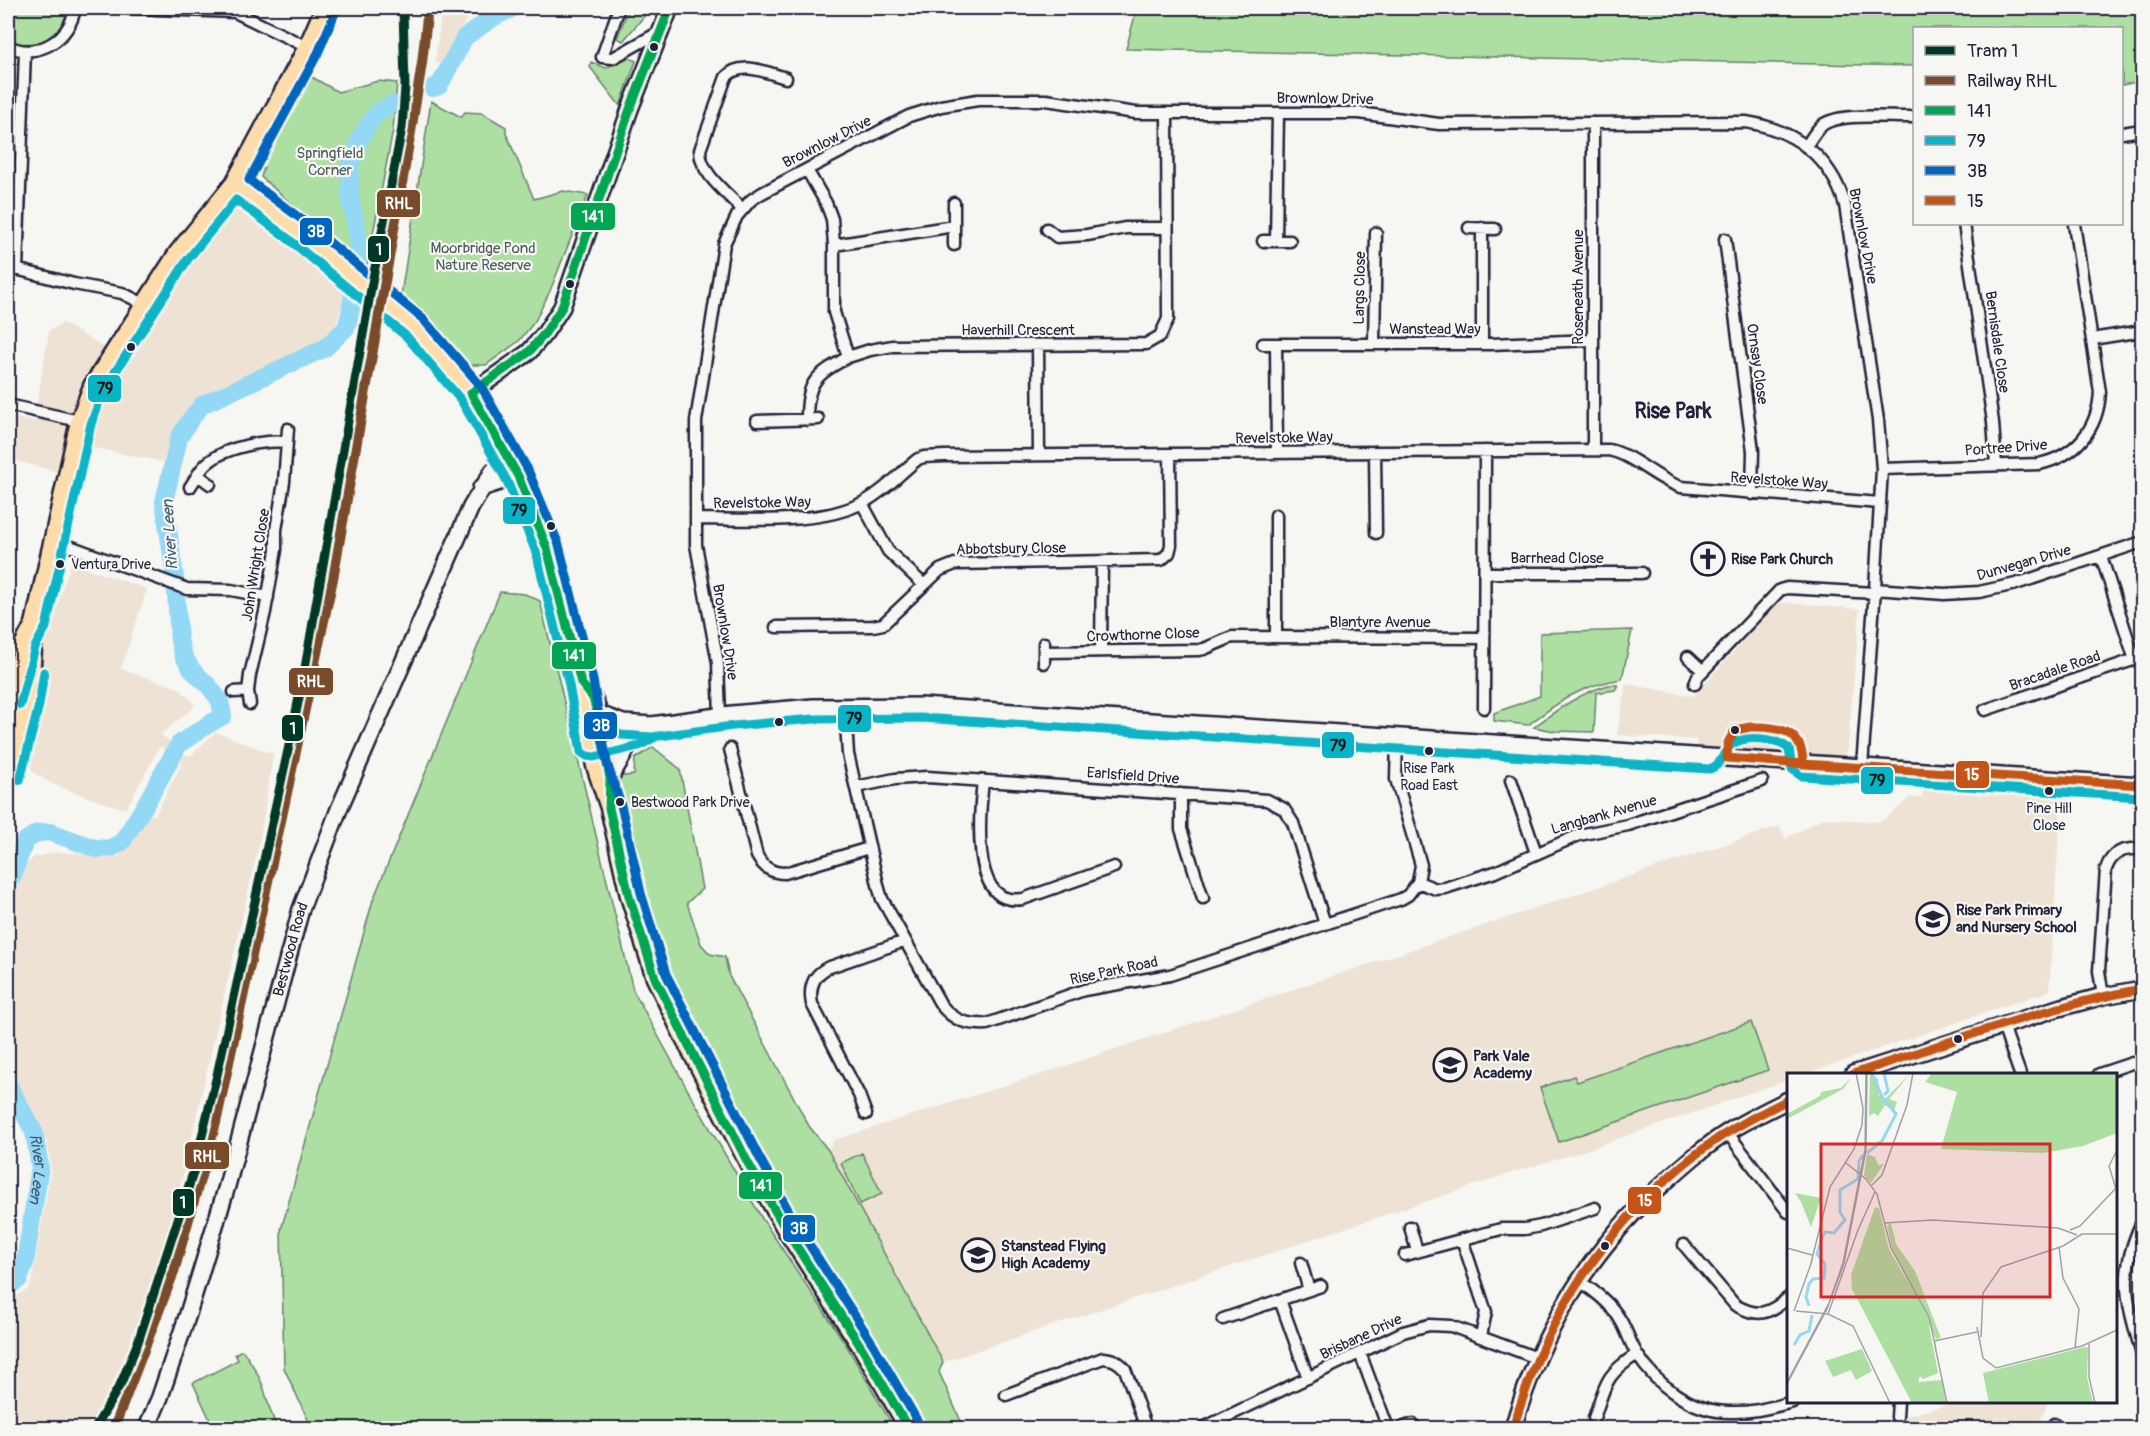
<svg xmlns="http://www.w3.org/2000/svg" width="2150" height="1436" font-family="Pangolin,sans-serif">
<rect width="100%" height="100%" fill="#f6f6f2"/>
<filter id="ink" filterUnits="userSpaceOnUse"><feTurbulence type="fractalNoise" baseFrequency=".0167" numOctaves="2"/><feDisplacementMap in="SourceGraphic" scale="12" xChannelSelector="R" yChannelSelector="G"/><feConvolveMatrix kernelMatrix="1 2 1 2 8 2 1 2 1" color-interpolation-filters="sRGB"/></filter>
<g filter="url(#ink)">
<!-- built -->
<path fill="#eee2d4" d="M442,8H471L444,65L435,62Z
M233,211H242L347,292L334,330L322,341L193,401L176,427L163,462L65,442L58,472L8,459V416L34,422L49,331L63,323L126,360L189,259L203,241Z
M71,563L147,589L121,669L179,688L194,703V707L161,734L185,755H191L216,732L273,754L260,840L178,1196L153,1287L134,1330L123,1363L89,1428H8V1300L28,1289L32,1280L51,1169L47,1142L8,1073V908L27,863L34,857L58,852L119,856L142,825L147,814L155,815L182,763L160,746L126,809L98,801L52,784L36,774L31,768L28,762L41,679L43,646Z
M1778,602L1860,609L1848,745L1845,759L1697,747L1696,740L1617,735L1626,684L1694,696Z
M1923,791L2061,799L2049,991L1805,1074H1788V1080L1574,1154L1523,1169L943,1362L828,1150L834,1140L1032,1077L1780,826L1785,839L1823,818L1880,822L1890,815L1909,798H1922Z
M1956,1402H2047L2045,1411L2036,1428H1865Z"/>
<!-- green -->
<path fill="#acdfa1" stroke="#67806e" stroke-width="1.5" d="M8,8H68C63,37 34,54 8,39Z
M629,8H649L646,14L623,41L617,38Z
M1137,8H2142V81L2122,85V28H1914V66L1126,49Z
M627,57L636,61L620,106L590,67L591,62L606,68Z
M312,77L338,92L378,81L397,83L393,130L366,270L261,177L266,160Z
M431,101L461,117L465,112L482,113L506,127V133L534,199L563,191L588,195L550,291L535,321L519,341L486,365H471L431,323L401,295Z
M500,592L525,594L540,601L633,990L690,1094L763,1220L845,1343L894,1428H314L309,1422L284,1368L281,1230L373,900Z
M1632,630L1622,679C1581,685 1560,701 1528,725L1494,721V713L1540,696V633Z
M1608,685H1618L1615,690L1596,693L1594,732L1554,731L1534,727C1558,709 1580,693 1608,685Z
M653,747L680,769L702,889L687,903L701,944L710,954L725,957L729,976L809,1126L828,1150L943,1362L939,1372L964,1428H919L879,1356L749,1138L665,977L652,948L637,899L615,799L614,777L634,775L635,759Z
M1751,1022L1768,1070L1559,1142L1540,1088L1574,1076L1577,1082Z
M862,1153L882,1194L860,1204L841,1163Z
M240,1351H243C251,1362 258,1373 263,1386C268,1401 270,1415 278,1428H215L211,1422L193,1383L238,1360L235,1354Z"/>
<g fill="none" stroke-linecap="round" stroke-linejoin="round">
<!-- river -->
<g stroke="#93d8f5" stroke-width="18">
<path d="M432,88L439,86L465,37L494,17L513,8"/>
<path d="M8,882L12,877L25,841L37,833L50,832L97,849L111,848L122,842L144,807L179,744L209,724L223,716L220,701L209,686L193,671L184,657L179,641L175,577L164,502L179,438L190,420L202,405L325,348L346,328L350,314L360,247L350,196V166L361,136L377,112L393,104"/>
<path id="s1" d="M8,1084L34,1132L40,1167L25,1263L19,1279L8,1287"/>
</g>
<!-- street casing -->
<g stroke="#22223b" stroke-width="15">
<path id="street" d="M131,8L235,12L307,47
M619,8L602,57L613,58L661,31
M8,46C38,60 70,39 75,8
M2122,133L2142,130
M1806,147C1810,140 1815,132 1820,127C1836,111 1893,118 1914,117
M807,170L826,203L832,219L834,245V312L848,357L870,350L893,346L1146,344L1160,336L1168,319L1167,113
M954,203V245
M742,209C727,193 700,174 700,150L726,77C741,60 767,73 786,78
M1964,224L1993,422L1996,465
M1469,228L1495,229
M1482,228V344
M1047,229L1057,237L1087,235L1126,228H1167
M1725,239L1753,451L1752,494
M1263,241H1290
M1276,241L1278,113
M834,245L954,226
M8,267L74,284L122,293L144,304
M17,270L25,51
M2092,339L2142,331
M1263,344H1276
M1374,344L1376,233
M1038,345L1039,455
M8,405L79,421
M807,420C807,381 815,376 848,357
M757,421L818,419
M1593,450V123
M1375,452L1376,533
M1277,453L1276,344H1491L1593,340
M1882,469L2039,464C2076,456 2098,429 2100,392L2074,224
M198,475L210,484
M190,487C196,478 201,467 210,461C227,447 265,440 286,442
M862,503L888,551L924,585
M1276,515V637
M696,519C746,519 820,526 864,502C885,491 900,473 918,459L924,457L944,456L1609,450C1636,456 1655,479 1681,487L1880,503
M53,540L187,589L231,590L268,597
M2101,556L2135,660
M1485,573H1642
M1875,589L1944,594L1979,592L2016,584L2142,542
M776,627L873,626L883,624L940,570L955,564L1161,560L1169,553L1171,545L1170,454
M1044,643V663
M1101,651L1102,562
M1044,652L1199,650L1204,649L1232,637L1484,638
M1688,657L1703,671
M1695,684L1698,676L1780,590L1787,588L1875,593
M234,692L248,691
M250,704L248,691L250,675L265,612L276,550V530L284,482L288,429
M845,707L848,754L879,889L882,899L941,1005C954,1021 967,1025 987,1024L1084,990L1170,975L1401,899L1408,895L1418,882L1421,865L1396,779L1397,737
M1484,708L1485,451
M1985,710L2142,657
M720,715L718,663L696,545V421L724,244L737,216L751,200L762,193L909,116L941,106L978,100H1046L1136,113H1359L1439,124L1746,122C1795,130 1831,157 1845,205L1878,420L1882,469L1875,589L1862,767
M730,749L757,856C764,868 772,873 785,873L869,848
M1511,780L1536,853
M983,781C980,808 973,879 1001,896C1008,900 1015,900 1023,899L1114,867
M856,787L895,779L927,777L1267,800L1284,809L1293,823L1325,924
M1181,794V829L1203,898
M1418,882L1436,889L1445,888L1495,872L1579,835L1628,825L1762,781
M2103,996L2099,971L2106,869C2112,851 2125,848 2142,849
M2003,1026L2020,1074
M2099,1074L2132,1063
M866,1114L859,1095L812,1004C809,989 812,976 827,968L905,941
M1727,1132L1788,1212
M2142,1222C2117,1276 2127,1300 2142,1355
M1410,1227L1417,1251
M1462,1239L1486,1312L1481,1336
M1684,1245L1735,1305C1758,1318 1769,1314 1788,1298
M1405,1255L1501,1229H1525L1541,1226L1595,1208
M1301,1263L1309,1290
M1578,1280C1594,1291 1611,1303 1621,1321C1627,1331 1630,1343 1637,1354C1656,1385 1692,1412 1730,1412C1752,1413 1772,1407 1793,1402
M1280,1300L1308,1378
M1223,1319L1321,1286
M1360,1353L1388,1428
M1006,1395L1103,1358C1113,1359 1118,1361 1125,1369L1146,1428
M1897,1417L1898,1402
M1594,1418C1606,1383 1605,1375 1637,1354
M1203,1428L1403,1332L1429,1325L1451,1326L1537,1358
M1401,1428L1413,1424
M2053,1428L2054,1424"/>
</g>
<!-- secondary casing -->
<g stroke="#22223b" stroke-width="20">
<g id="secondary">
<path d="M471,393L529,352L545,333L562,307L630,109L670,8"/>
<path d="M481,488L518,476"/>
<path d="M597,713L623,723L652,725L732,714L813,707L921,706L2142,785"/>
<path d="M593,744L635,735L652,725"/>
<path d="M610,778L635,735"/>
<path d="M1853,1074L2055,1009L2103,996L2142,989"/>
<path id="s2" d="M147,1428L160,1397L188,1314L227,1186L301,909L339,809L471,507L493,471L508,456"/>
<path d="M1513,1428C1541,1331 1588,1252 1664,1183C1684,1165 1704,1147 1728,1132C1747,1120 1768,1110 1788,1100"/>
</g>
</g>
<!-- primary casing -->
<g stroke="#22223b" stroke-width="21">
<path id="primary" d="M234,183L293,228L415,328L471,393L518,476L547,548L581,683L583,702L595,766L609,808L629,896L655,978L681,1032L748,1163L786,1230L863,1350L908,1428
M581,684C585,688 591,693 593,698C601,713 612,779 610,796
M8,702L24,643L34,624L79,421L92,386L178,252L234,183L307,47L324,8
M8,777L31,681L34,631"/>
</g>
<!-- street -->
<use href="#street" stroke="#f6f6f2" stroke-width="10"/>
<!-- secondary -->
<use href="#secondary" stroke="#f6f6f2" stroke-width="15"/>
<!-- primary -->
<use href="#primary" stroke="#fddcac" stroke-width="16"/>
<!-- bus-1 casing -->
<g stroke="#f6f6f2" stroke-width="14">
<path id="bus-1" d="M471,393L518,476L547,548L581,683L593,698L597,713L610,778L609,808L629,896L655,978L748,1163L786,1230L863,1350L908,1428
M471,393L529,352L545,333L562,307L630,109L670,8"/>
</g>
<!-- bus-2 casing -->
<g stroke="#f6f6f2" stroke-width="14">
<path id="bus-2" d="M20,705L35,647L46,627L91,424L103,391L188,259L236,200L286,237L407,337L461,400L507,481L536,552L569,685L581,752L587,756L594,757L639,746L655,737
M593,724L621,735L652,737L733,726L814,719L921,718L1709,769C1722,766 1722,753 1731,745C1745,734 1776,738 1789,749L1792,769L1801,776L2141,797
M20,780L39,705L44,672"/>
</g>
<!-- bus-3 casing -->
<g stroke="#f6f6f2" stroke-width="14">
<path id="bus-3" d="M335,13L318,53L249,180L301,219L423,319L481,386L528,470L559,545L593,680L607,763L621,805L641,893L666,974L759,1157L796,1224L873,1344L918,1422"/>
</g>
<!-- bus-4 casing -->
<g stroke="#f6f6f2" stroke-width="14">
<path id="bus-4" d="M1750,727C1779,726 1803,730 1803,764L1727,758L1728,743L1735,730Z
M1803,764L2142,785
M1853,1074C1948,1043 2043,1007 2142,989
M1513,1428C1524,1393 1536,1359 1553,1326C1591,1252 1651,1184 1720,1137C1742,1123 1765,1111 1788,1100"/>
</g>
<!-- bus-1 -->
<use href="#bus-1" stroke="#00a651" stroke-width="9"/>
<!-- bus-2 -->
<use href="#bus-2" stroke="#08b4c6" stroke-width="9"/>
<!-- bus-3 -->
<use href="#bus-3" stroke="#0065bd" stroke-width="9"/>
<!-- bus-4 -->
<use href="#bus-4" stroke="#c45417" stroke-width="9"/>
<!-- rail-1 casing -->
<g stroke="#f6f6f2" stroke-width="15">
<path id="rail-1" d="M114,1428L174,1272L216,1123L333,579L411,132L422,63L428,8"/>
</g>
<!-- rail-1 -->
<use href="#rail-1" stroke="#7a4b2a" stroke-width="10"/>
<!-- tram-1 casing -->
<g stroke="#f6f6f2" stroke-width="14">
<path id="tram-1" d="M95,1428L121,1383L138,1342L193,1173L217,1075L292,732L305,668L372,283L402,128L405,87L403,8"/>
</g>
<!-- tram-1 -->
<use href="#tram-1" stroke="#003828" stroke-width="9"/>
</g>
</g>
<!-- icons -->
<defs>
<g id="church-ring" transform="scale(1.725)"><circle r="9.5" fill="#f6f6f2" stroke="#22223b" stroke-width="1.5"/><path d="M-1.2-6h2.4v3.5h3.3v2.4h-3.3V6h-2.4V-.1h-3.3v-2.4h3.3Z" fill="#22223b"/></g>
<g id="school-ring" transform="scale(1.725)"><circle r="9.5" fill="#f6f6f2" stroke="#22223b" stroke-width="1.5"/><path d="M0-5L7-2L0 1L-7-2ZM-4 1L0 2.5L4 1V4Q0 6-4 4Z" fill="#22223b"/></g>
</defs>
<g fill-rule="evenodd">
<use href="#church-ring" x="1708" y="559"/>
<use href="#school-ring" x="1933" y="919"/>
<use href="#school-ring" x="1450" y="1065"/>
<use href="#school-ring" x="978" y="1255"/>
</g>
<!-- markers -->
<g fill="#22223b" stroke="#f6f6f2" stroke-width="2">
<circle cx="654" cy="47" r="5"/>
<circle cx="570" cy="284" r="5"/>
<circle cx="131" cy="347" r="5"/>
<circle cx="551" cy="526" r="5"/>
<circle cx="60" cy="564" r="5"/>
<circle cx="779" cy="722" r="5"/>
<circle cx="1735" cy="730" r="5"/>
<circle cx="1429" cy="751" r="5"/>
<circle cx="2049" cy="791" r="5"/>
<circle cx="620" cy="802" r="5"/>
<circle cx="1958" cy="1039" r="5"/>
<circle cx="1605" cy="1246" r="5"/>
</g>
<g text-anchor="middle" dominant-baseline="central" stroke-width="4.5" stroke-linejoin="round" paint-order="stroke">
<!-- bus labels -->
<g font-size="14" fill="#22223b" stroke="#f6f6f2" text-anchor="start">
<text x="71" y="564">Ventura Drive</text>
<text x="1429" y="768" text-anchor="middle">Rise Park<tspan x="1429" dy="17">Road East</tspan></text>
<text x="631" y="802">Bestwood Park Drive</text>
<text x="2049" y="808" text-anchor="middle">Pine Hill<tspan x="2049" dy="17">Close</tspan></text>
</g>
<!-- street labels -->
<g font-size="15" fill="#22223b" stroke="#f6f6f2">
<text transform="translate(1325 99) rotate(1)">Brownlow Drive</text>
<text transform="translate(827 142) rotate(-27)">Brownlow Drive</text>
<text transform="translate(1863 236) rotate(79)">Brownlow Drive</text>
<text transform="translate(1578 287) rotate(-90)">Roseneath Avenue</text>
<text transform="translate(1360 288) rotate(-89)">Largs Close</text>
<text x="1435" y="329">Wanstead Way</text>
<text x="1018" y="330">Haverhill Crescent</text>
<text transform="translate(1997 342) rotate(82)">Bernisdale Close</text>
<text transform="translate(1757 364) rotate(82)">Ornsay Close</text>
<text transform="translate(1284 438) rotate(-1)">Revelstoke Way</text>
<text transform="translate(2006 448) rotate(-4)">Portree Drive</text>
<text transform="translate(1779 481) rotate(4)">Revelstoke Way</text>
<text transform="translate(762 503) rotate(-1)">Revelstoke Way</text>
<text transform="translate(1011 549) rotate(-1)">Abbotsbury Close</text>
<text x="1557" y="558">Barrhead Close</text>
<text transform="translate(2024 563) rotate(-16)">Dunvegan Drive</text>
<text transform="translate(256 565) rotate(-81)">John Wright Close</text>
<text x="1380" y="622">Blantyre Avenue</text>
<text transform="translate(725 632) rotate(81)">Brownlow Drive</text>
<text transform="translate(1143 635) rotate(-2)">Crowthorne Close</text>
<text transform="translate(2055 671) rotate(-19)">Bracadale Road</text>
<text transform="translate(1133 776) rotate(4)">Earlsfield Drive</text>
<text transform="translate(1604 815) rotate(-16)">Langbank Avenue</text>
<text stroke="none"><textPath href="#s2" startOffset="500">Bestwood Road</textPath></text>
<text transform="translate(1114 971) rotate(-12)">Rise Park Road</text>
<text transform="translate(1361 1337) rotate(-25)">Brisbane Drive</text>
</g>
<!-- park labels -->
<g font-size="15" fill="#4b5b5a" stroke="#f6f6f2">
<text x="330" y="153">Springfield<tspan x="330" dy="17">Corner</tspan></text>
<text x="483" y="248">Moorbridge Pond<tspan x="483" dy="17">Nature Reserve</tspan></text>
</g>
<!-- poi labels -->
<g font-size="15" font-weight="bold" fill="#22223b" stroke="#f6f6f2" text-anchor="start">
<text x="1731" y="559">Rise Park Church</text>
<text x="1956" y="910">Rise Park Primary<tspan x="1956" dy="17">and Nursery School</tspan></text>
<text x="1473" y="1056">Park Vale<tspan x="1473" dy="17">Academy</tspan></text>
<text x="1001" y="1246">Stanstead Flying<tspan x="1001" dy="17">High Academy</tspan></text>
</g>
<!-- water labels -->
<g font-size="16" font-style="italic" fill="#445973" stroke="#f6f6f2">
<text transform="translate(170 535) rotate(-94)">River Leen</text>
<text stroke="none"><textPath href="#s1" startOffset="92">River Leen</textPath></text>
</g>
<!-- district labels -->
<g font-size="21" font-weight="bold" fill="#22223b" stroke="#f6f6f2">
<text x="1673" y="411">Rise Park</text>
</g>
</g>
<!-- overview -->
<g transform="translate(1787 1073)">
<rect width="330" height="330" fill="#f6f6f2"/>
<path d="M83,0L91,6L92,23L99,25L124,0L102,26L110,29L107,37L98,32L91,43L87,40L82,43ZM145,0H330V60L296,73L256,80L154,76L170,19L138,9ZM64,5L56,16L0,46V41L33,23L34,19L54,15ZM80,81L88,84L91,92L97,91L84,110L77,102ZM8,120L34,125L24,154L14,129ZM88,134L92,135L102,176L140,242L151,300L136,306L133,303L131,309L155,307L159,330H125L65,216L64,202ZM104,150L109,171L128,198L154,265L149,266L105,175L100,153ZM298,274L301,275L300,304L306,330H202L196,300ZM75,276L85,298L69,307L64,297L46,304L38,288Z" fill="#acdfa1"/>
<path fill="none" stroke="#93d8f5" stroke-width="3" d="M97,0L101,18L97,22M80,80L95,68L109,41L95,24L85,0M22,233L19,224L22,211L26,206L37,205L38,191L30,181L35,165L38,159L47,160L58,147L53,139V117L71,106L72,88L76,82M7,272L13,262L22,258L25,242"/>
<path fill="none" stroke="#a1a1a9" stroke-width="1.5" d="M59,90L79,106L90,121L104,175L142,244L149,276M85,112L95,102L120,32L126,0M329,116L322,93L330,77M97,150L146,147L271,155L290,162M283,157L293,153L330,114M272,174L276,205L292,236L288,275M0,175L25,182M24,190L43,114L67,76L75,52L76,35L69,0M7,238L25,188M9,238L41,241L66,253L103,330M41,241L71,157L88,119M190,254L196,285L209,295L295,273L330,257M194,264L196,220L214,194L276,173L295,161H330M147,268L190,259M302,271V304L308,330M148,273L160,330M0,309L42,230L56,190L78,77L79,0M0,311L40,236L57,190L79,77L80,0"/>
<path fill="#d62828" fill-opacity="0.15" stroke="#d62828" stroke-width="3" d="M34,71H263V224H34Z"/>
<rect width="330" height="330" fill="none" stroke="#22223b" stroke-width="3"/>
</g>
<g stroke="#f6f6f2" stroke-width="2">
<rect x="376" y="189" width="45" height="29" rx="6" fill="#7a4b2a"/>
<rect x="570" y="202" width="46" height="29" rx="6" fill="#00a651"/>
<rect x="299" y="217" width="34" height="29" rx="6" fill="#0065bd"/>
<rect x="367" y="235" width="23" height="28" rx="6" fill="#003828"/>
<rect x="87" y="374" width="35" height="29" rx="6" fill="#08b4c6"/>
<rect x="502" y="496" width="34" height="29" rx="6" fill="#08b4c6"/>
<rect x="551" y="641" width="46" height="29" rx="6" fill="#00a651"/>
<rect x="288" y="667" width="46" height="29" rx="6" fill="#7a4b2a"/>
<rect x="837" y="704" width="35" height="29" rx="6" fill="#08b4c6"/>
<rect x="583" y="711" width="35" height="29" rx="6" fill="#0065bd"/>
<rect x="281" y="714" width="23" height="28" rx="6" fill="#003828"/>
<rect x="1321" y="731" width="34" height="28" rx="6" fill="#08b4c6"/>
<rect x="1955" y="760" width="35" height="29" rx="6" fill="#c45417"/>
<rect x="1860" y="766" width="34" height="29" rx="6" fill="#08b4c6"/>
<rect x="184" y="1141" width="46" height="29" rx="6" fill="#7a4b2a"/>
<rect x="738" y="1171" width="45" height="29" rx="6" fill="#00a651"/>
<rect x="1627" y="1186" width="35" height="29" rx="6" fill="#c45417"/>
<rect x="172" y="1188" width="23" height="29" rx="6" fill="#003828"/>
<rect x="782" y="1214" width="34" height="29" rx="6" fill="#0065bd"/>
</g>
<g font-size="16" text-anchor="middle" font-weight="bold" fill="#fff">
<text x="399" y="209">RHL</text>
<text x="593" y="222">141</text>
<text x="316" y="237">3B</text>
<text x="379" y="255">1</text>
<text x="574" y="661">141</text>
<text x="311" y="687">RHL</text>
<text x="601" y="731">3B</text>
<text x="293" y="734">1</text>
<text x="1972" y="780">15</text>
<text x="207" y="1162">RHL</text>
<text x="761" y="1191">141</text>
<text x="1645" y="1206">15</text>
<text x="183" y="1208">1</text>
<text x="799" y="1234">3B</text>
</g>
<g font-size="16" text-anchor="middle" font-weight="bold" fill="#111">
<text x="105" y="394">79</text>
<text x="519" y="516">79</text>
<text x="854" y="724">79</text>
<text x="1338" y="751">79</text>
<text x="1877" y="786">79</text>
</g>
<!-- margin -->
<rect width="2150" height="1436" fill="none" stroke="#f6f6f2" stroke-width="30"/>
<rect x="15" y="15" width="2120" height="1406" fill="none" stroke="#22223b" stroke-width="2" filter="url(#ink)"/>
<!-- legend -->
<rect x="1913" y="27" width="210" height="198" fill="#f6f6f2" stroke="#a1a1a9" stroke-width="1.5"/>
<rect x="1925" y="46" width="30" height="9" fill="#003828" stroke="#a1a1a9" stroke-width="1.5"/>
<text x="1967" y="57" font-size="18" fill="#22223b">Tram 1</text>
<rect x="1925" y="76" width="30" height="9" fill="#7a4b2a" stroke="#a1a1a9" stroke-width="1.5"/>
<text x="1967" y="87" font-size="18" fill="#22223b">Railway RHL</text>
<rect x="1925" y="106" width="30" height="9" fill="#00a651" stroke="#a1a1a9" stroke-width="1.5"/>
<text x="1967" y="117" font-size="18" fill="#22223b">141</text>
<rect x="1925" y="136" width="30" height="9" fill="#08b4c6" stroke="#a1a1a9" stroke-width="1.5"/>
<text x="1967" y="147" font-size="18" fill="#22223b">79</text>
<rect x="1925" y="166" width="30" height="9" fill="#0065bd" stroke="#a1a1a9" stroke-width="1.5"/>
<text x="1967" y="177" font-size="18" fill="#22223b">3B</text>
<rect x="1925" y="196" width="30" height="9" fill="#c45417" stroke="#a1a1a9" stroke-width="1.5"/>
<text x="1967" y="207" font-size="18" fill="#22223b">15</text>
</svg>
